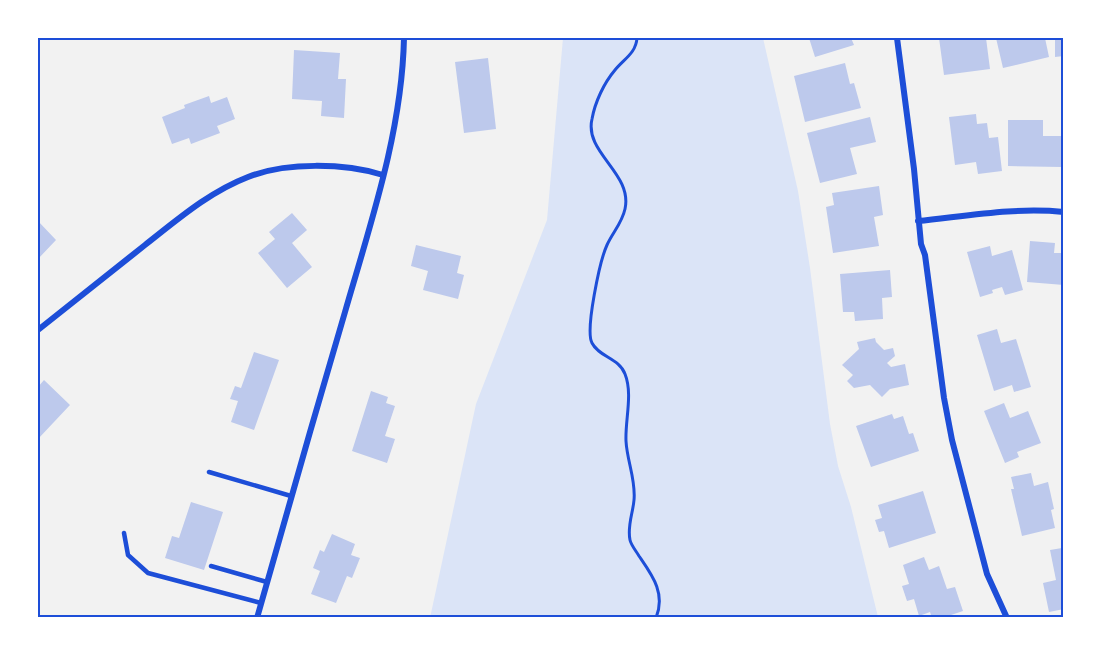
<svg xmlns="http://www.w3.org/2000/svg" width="1101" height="655" font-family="'Nunito Sans',sans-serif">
<rect width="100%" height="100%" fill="#f2f2f2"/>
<!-- green -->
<path fill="#dbe4f7" d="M563,38H763L798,191L810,268L830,424L838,466L851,507L878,617L430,618L476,404L547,220Z"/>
<!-- building -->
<path fill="#bdc9ec" d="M809,38H851L854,45L815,57Z
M939,38H986L990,69L944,75Z
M996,38H1045L1049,57L1003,68Z
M1055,38H1064V56L1055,57Z
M294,50L340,53L338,79H346L344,118L321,116L322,101L292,99Z
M488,58L496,129L464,133L455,62Z
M845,63L850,84L854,83L861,108L805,122L794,76Z
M209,96L211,103L227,97L235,119L217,126L220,133L191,144L189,138L172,144L162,117L185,108L184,105Z
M976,114L977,124L987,123L989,138L998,137L1002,171L978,174L976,162L955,165L949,117Z
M870,117L876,142L850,148L857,174L820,183L807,133Z
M1008,120H1043V136H1062V167L1008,166Z
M879,186L883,215L874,217L879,246L833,253L826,207L834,205L832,193Z
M292,213L307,230L292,243L312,267L287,288L258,253L275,239L269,232Z
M38,221L56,240L38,259Z
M1030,241L1055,243L1054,253H1064V285L1027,282Z
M416,245L461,256L457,273L464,275L458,299L423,290L428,271L411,266Z
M990,246L992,256L1012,250L1023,290L1005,295L1002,287L992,290L993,293L980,297L967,252Z
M890,270L892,297L882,298L883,319L855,321L854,312H843L840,274Z
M997,329L1001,343L1016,339L1031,387L1014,392L1012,385L994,391L977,335Z
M875,338L876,342L884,350L893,348L895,356L887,363L891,367L905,364L909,385L890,389L882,397L870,385L854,388L847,381L853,375L842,365L859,349L857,342Z
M254,352L279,360L254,430L231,422L238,401L230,399L235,386L241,388Z
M44,380L70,405L38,439V387Z
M371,391L388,397L386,403L395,406L385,436L395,439L387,463L352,451Z
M1004,403L1010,418L1028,411L1041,443L1017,452L1019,457L1005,463L984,411Z
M892,414L894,419L903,416L909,434L913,433L919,451L871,467L856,426Z
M1031,473L1034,486L1048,482L1054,509L1051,510L1055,528L1022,536L1011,489H1014L1011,477Z
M923,491L936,533L889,548L884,531L879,532L875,520L882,518L878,505Z
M191,502L223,512L204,570L165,558L172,536L179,538Z
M332,534L355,544L351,555L360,558L352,578L347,576L336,603L311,594L320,571L313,568L320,550L324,552Z
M1064,541V609L1049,612L1043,583L1056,580L1050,550L1062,548L1061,542Z
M924,557L929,570L939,566L947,589L955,587L963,611L942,618H932L930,612L919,616L914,599L907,601L902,586L909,584L903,565Z"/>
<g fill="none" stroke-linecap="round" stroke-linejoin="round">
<!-- path -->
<path stroke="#1d4ed8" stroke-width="3" d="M637,38C636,53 624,59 615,70C604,83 595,102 592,119C584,153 633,173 625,209C622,223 613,232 607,245C600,260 585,330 592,343C599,357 619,358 625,374C633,394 625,420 626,441C627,461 636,480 634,500C633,513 627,526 630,540C631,545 636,551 639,556C652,575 666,593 656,618"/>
<!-- service -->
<path stroke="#1d4ed8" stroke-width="4.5" d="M209,472L291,496
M124,533L128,555L148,573L261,603
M211,566L267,582"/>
<!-- minor -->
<path stroke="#1d4ed8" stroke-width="6" d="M897,38L914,169L921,244L925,255L944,398L952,440L987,574L1007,618
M918,221C967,216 1015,207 1064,212
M38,330C73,302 109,274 145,245C177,220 209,192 248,177C286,162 344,163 383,175
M257,618C286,515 315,414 345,312C371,222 402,131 404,38"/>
</g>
<!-- border -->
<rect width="1101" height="655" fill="none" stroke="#ffffff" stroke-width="78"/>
<rect x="39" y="39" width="1023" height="577" fill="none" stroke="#1d4ed8" stroke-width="2"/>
</svg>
